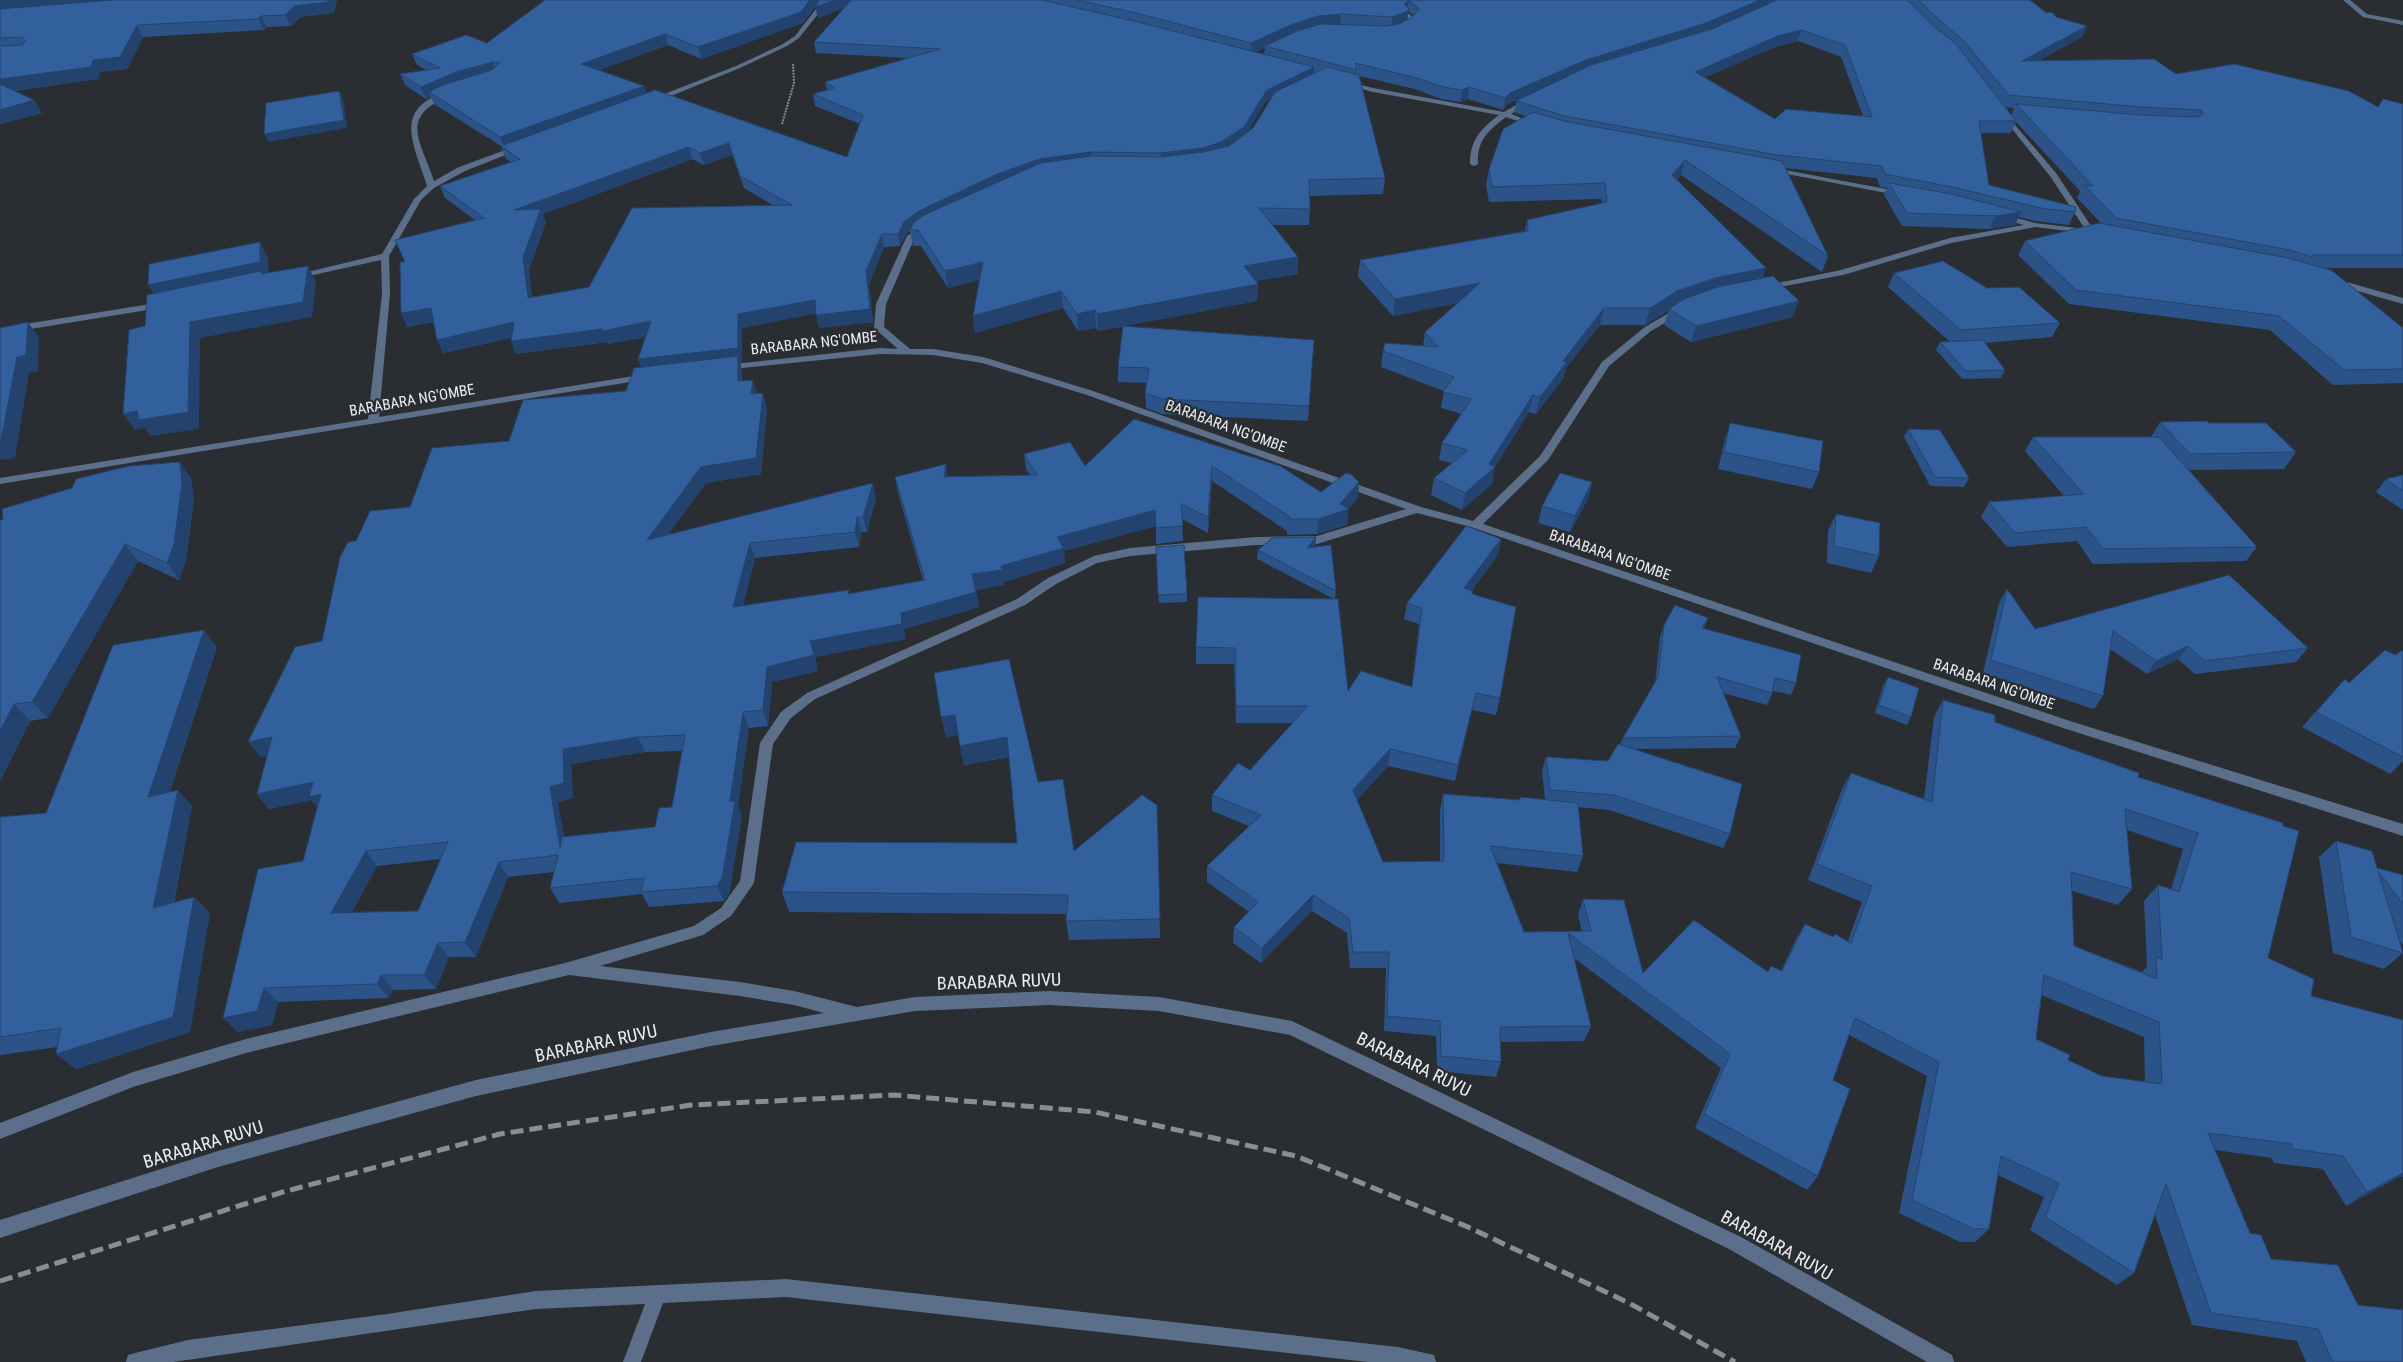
<svg xmlns="http://www.w3.org/2000/svg" width="2403" height="1362" font-family="'Roboto Condensed',sans-serif">
<rect width="100%" height="100%" fill="#2a2d31"/>
<g fill="none" stroke-linecap="round" stroke-linejoin="round">
<!-- path -->
<path stroke="#898c8f" stroke-width="2" stroke-dasharray="2 1" stroke-linecap="butt" d="M782,124L794,83L793,64"/>
<!-- street -->
<path fill="#5b6f8b" fill-rule="evenodd" d="M823,0H829L799,38L787,46L740,68L656,102L649,100L736,66L783,44L795,36Z
M2343,0H2350L2367,14L2403,21V25L2363,17Z
M1408,13L1416,20L1406,30H1402V28L1409,20L1405,15Z
M1346,81L1373,88L1504,112L1530,97H1533V101L1511,114L1540,125L1536,127L1506,117C1488,131 1477,140 1478,164L1474,166L1470,164C1470,139 1481,129 1499,115L1373,92L1344,84V82Z
M448,91L452,93L451,95C398,117 420,139 434,181L459,167L516,146L523,148L465,171L434,188L421,200L389,256L390,294L379,417L646,374L649,375V379L0,484V478L368,419L382,294L381,260L295,279L291,276L382,254L414,199L427,186C414,144 391,109 448,91Z
M2004,112L2056,173L2095,232L2094,234L2035,227L1951,243L1843,275L1763,290V286L1841,270L1950,238L2024,225L1999,218L1998,216L2002,214L2035,223L2085,229L2050,176L2000,114Z
M1768,167L1902,192L1906,194L1902,196L1771,171H1768Z
M923,225L930,227L915,237L886,304L884,327L910,349H933L983,357L1093,391L1421,507L1473,521L1540,456L1602,362L1645,327L1679,307H1685V311L1651,331L1609,366L1548,460L1483,524L2073,722L2403,824V836L2063,728L1471,527L1417,513L1317,544L1256,545L1130,556L1097,563L1056,584L1025,605L815,699L791,718L773,744L754,883L731,916L703,935L600,966L740,982L794,991L857,1007L915,997L1049,991L1159,997L1292,1021L1741,1237L1952,1355L1954,1362H1927L1729,1249L1290,1035L1159,1011L1049,1005L915,1011L711,1046L476,1096L218,1167L0,1238V1220L218,1151L476,1080L711,1032L824,1013L794,1005L740,996L569,975L246,1053L133,1087L0,1139V1123L133,1072L246,1039L565,963L694,926L721,908L740,881L760,743L781,712L807,693L1017,599L1048,578L1094,556L1130,548L1256,537L1317,536L1406,509L1087,395L982,363L933,355L880,354L722,370V366L725,365L880,348L898,349L874,328L876,304L907,236Z
M2336,279L2403,298V304L2333,284L2332,282Z
M163,302L168,305L166,307L0,334V328Z
M786,1279L1398,1347L1434,1355L1436,1362H1368L786,1297L663,1303L641,1362H623L645,1304L536,1309L173,1362H126L128,1355L135,1353L188,1340L387,1314L536,1291Z"/>
<!-- rail -->
<path stroke="#8b8d91" stroke-width="5" stroke-dasharray="13 6" stroke-linecap="butt" d="M0,1281L283,1192L500,1134L691,1105L894,1095L1095,1112L1296,1156L1468,1227L1629,1303L1735,1362"/>
</g>
<!-- wall -->
<path fill="#2b5387" fill-rule="evenodd" d="M0,0H337L334,13L300,17L291,26L267,27L264,30L143,37L127,69L100,72L98,79L14,91L42,113L0,124Z
M545,0H2030L2045,12L2056,17L2087,26L2082,37L2038,61L2176,74L2378,107L2403,104V268H2326L2403,328V383L2333,385L2270,330L2069,304L2018,255L2025,241L2102,224L2077,198L2080,191L2016,122L2011,133H1981L1989,185L2075,212L2069,225L2035,221L2019,217L2015,225L1990,229L1902,226L1884,195L1887,188L1880,187L1877,178L1786,168L1828,256L1822,272L1681,175L1677,179L1763,278L1793,317L1691,342L1664,325L1669,310L1645,325H1600L1566,368L1563,379L1536,414L1529,412L1495,467L1492,484L1462,510L1431,495L1434,478L1452,463L1439,460L1442,443L1461,414L1441,408L1444,391L1381,367L1383,351L1423,346L1425,332L1457,303L1393,316L1358,277L1360,260L1525,231L1527,220L1602,203L1601,199L1489,202L1486,185L1489,169L1525,116L1514,112L1517,100L1508,104L1503,110L1468,99L1460,102L1441,99L1415,89L1359,76L1385,178L1383,194L1310,196V209L1309,225H1273L1298,257V274L1256,281L1258,284L1257,301L1098,331L1096,328L1078,331L1063,308L975,333L973,316L979,280L948,288L921,246H913L910,231L906,234L900,246L884,247L869,284L873,322L819,328L816,313L742,328V362H740L742,371V381L757,394L767,408L761,474L706,483L668,534L876,498L867,532H861L859,547L755,558L743,605L850,594L923,580L898,493L895,477L1030,475L1026,469L1024,454L1085,466L1134,419L1321,492L1358,498L1348,509L1347,525L1317,534L1287,535V531L1212,481L1208,533L1182,519L1183,541L1156,544V526L1064,551L1065,563L1004,582V585L976,590L979,607L904,629L906,639L815,657L818,671L772,682L768,726L749,728L738,806L742,816L729,894L724,901L649,907L642,894L559,903L550,888L554,872L508,877L476,957H449L436,989L393,990L389,998L278,1002L272,1025L238,1032L223,1018L303,861L317,807L312,800L269,809L257,794L267,756L260,757L322,641L356,541L410,507L509,441L626,391L641,367L638,359L646,337L608,344L607,342L516,354L511,341V338L443,353L433,322L407,327L405,262L475,220L445,198L440,186L511,162L506,159L501,146L434,104L431,97L426,99L405,85L400,74L426,70L417,65L412,54L487,43ZM815,7L818,18L844,8L814,42L816,53L908,58L825,82L827,90L813,94L815,106L860,124L847,157L646,93L644,86L599,70L668,45L701,59L803,23ZM1408,11L1413,15L1408,20ZM1798,41L1841,57L1863,116L1775,119L1705,77L1775,47ZM1265,48L1264,54L1256,52ZM1271,99L1253,128L1247,132L1266,101ZM2006,107L2014,108L2011,115ZM732,155L744,188L774,206L589,287L532,298L529,270L546,222L543,214L692,159L704,165ZM682,751L672,807L655,827L564,837L558,802L573,798L571,764L645,752ZM441,859L418,911L352,912L377,866Z
M1894,273L1987,288L2060,323L2052,337L1985,343L2005,370L2001,378L1962,379L1936,350L1940,342L1949,341L1888,287Z
M1314,340L1308,421L1162,414L1146,408L1145,393L1147,383L1118,382V367Z
M2160,422L2209,423L2296,452L2284,469L2189,470L2257,547L2246,561L2093,564L2077,541L2007,547L1981,517L1989,502L2064,496L2025,451L2033,437H2151Z
M1730,423L1819,472L1812,489L1718,469L1725,439Z
M1908,429L1969,478L1964,487L1930,486L1904,437Z
M2403,475V510L2376,492L2386,479Z
M191,478L194,500L186,560L179,580L138,561L48,718L30,721L0,781V520Z
M1592,482L1588,499L1570,532L1538,523L1542,506Z
M1836,514L1879,556L1871,573L1827,563L1828,531Z
M1316,537L1315,546L1314,547L1336,591L1335,599L1348,691L1412,687L1419,624L1404,619L1407,603L1501,539L1498,555L1472,590L1473,591V595L1500,698L1496,715L1472,710L1455,781L1388,766L1357,800L1383,862L1440,861V810L1443,794L1519,800L1520,797L1545,800L1542,771L1546,757L1608,761L1620,744L1623,738L1655,684L1660,637L1664,625L1708,618L1704,628L1796,683L1791,695L1773,691L1767,705L1723,693L1741,736L1735,748L1636,749L1730,834L1723,848L1609,810L1578,807L1583,856L1577,872L1497,863L1524,932H1582L1578,915L1583,899L1643,973L1768,971L1771,966L1781,971L1796,939L1805,924L1833,937L1848,941L1862,902L1808,880L1842,789L1851,773L1924,799L1934,717L1943,700L1995,722L2138,777L2283,823L2268,958L2311,996L2403,1020V1177L2401,1176L2346,1206L2323,1169L2274,1163L2272,1158L2215,1150L2250,1233L2271,1259L2358,1305L2403,1362H2306L2297,1341L2192,1325L2155,1215L2134,1273L2117,1285L2030,1230L2044,1197L1998,1175L1989,1229L1975,1242H1960L1899,1213L1927,1076L1849,1035L1833,1080L1818,1176L1807,1190L1695,1128L1721,1068L1574,958L1591,1026L1584,1041L1500,1042L1501,1062L1496,1077L1437,1071L1436,1036L1384,1031L1386,968H1350L1347,933L1312,911L1261,963L1233,943L1234,927L1249,912L1207,882V866L1249,826L1212,811V795L1250,770L1293,723H1236L1234,664H1196V647L1334,599L1257,559L1258,550ZM2127,830L2183,849L2171,889L2158,885L2144,901L2147,967L2142,972L2074,946L2072,891L2118,905L2132,889ZM2041,995L2144,1037L2145,1082L2102,1076L2068,1060L2036,1039Z
M1156,547L1187,594V602L1159,603Z
M2229,575L2308,648L2296,662L2195,674L2178,659L2147,674L2110,649L2103,696L2094,709L1983,673L1999,603L2007,589L2035,629Z
M217,647L170,791L192,806L174,903L194,897L210,913L190,1032L76,1069L56,1054L58,1047L0,1055V817L46,813Z
M2403,650V761L2390,774L2302,727L2345,679L2349,683Z
M934,673L1038,782L1074,851L1158,825L1160,938L1069,940L1066,921L1067,914L789,912L782,892L1017,843L1009,757L964,765L958,735L946,737Z
M1888,677L1911,717L1907,725L1875,713L1883,686Z
M2336,841L2377,868L2403,875V945L2399,940L2403,953L2384,969L2333,953L2319,857Z"/>
<!-- shaded-wall -->
<path fill="#23436e" d="M14,0H167L0,13V1Z
M329,0H337L334,13L300,17L291,26L285,15L294,6Z
M810,0H860L861,2L818,18L815,7L803,23L701,59L698,47Z
M1409,0L1407,20L1391,28L1392,17L1404,4Z
M1760,0H1781L1703,34L1583,71L1508,104L1503,110L1505,98L1510,93L1586,60Z
M1341,14L1340,25L1265,46V48L1251,54V43L1293,24L1318,16Z
M261,16L267,27L264,30L258,19Z
M137,25L143,37L127,69L100,72L98,79L1,92H0V79L93,60Z
M2087,26L2082,37L2017,72L2022,61Z
M1801,30L1798,41L1775,47L1692,83L1695,72L1778,36Z
M665,34L668,45L585,75L581,64Z
M493,62L497,73L429,92L431,97L426,99L421,87L456,72Z
M1314,67V79L1266,101L1244,139L1221,154L1161,165V153L1267,90Z
M644,86L648,98L505,149L500,137Z
M1469,87L1468,99L1460,102L1462,90Z
M339,91L343,98L347,128L268,142L264,134Z
M34,100L42,113L0,124V110Z
M729,143L732,155L704,165L700,153Z
M689,147L692,159L543,214L546,222L529,270L533,312L528,298L514,210Z
M1091,152L1092,164L910,230V231L906,234L900,246L898,234L904,222L919,211L995,175L1039,159Z
M1685,160L1681,175L1668,190L1672,175Z
M2021,212L2015,225L1990,229L1995,216Z
M882,234L884,247L869,284L873,322L819,328L816,315L866,271Z
M260,242L268,257L269,277L158,301L148,285Z
M1298,257V274L1244,283V266Z
M983,262L985,279L948,288L945,271Z
M308,266L316,282L312,317L200,338L199,429L150,436L145,428L135,430L123,414L190,322Z
M1766,268L1761,284L1672,307L1645,325L1650,308L1677,291L1715,278Z
M1480,283L1478,299L1393,316L1395,299Z
M1258,284L1257,301L1098,331L1097,314Z
M1061,291L1063,308L975,333L973,316Z
M815,300L818,313L742,328V362H740L742,371L743,396L643,373L638,359L738,314Z
M1799,301L1793,317L1691,342L1696,326Z
M431,308L437,321L407,327L401,313Z
M1604,308L1600,325L1566,368L1563,379L1536,414L1540,397L1563,361Z
M1095,310L1096,328L1078,331L1077,314Z
M651,321L655,335L608,344L607,342L516,354L511,341Z
M28,322L39,338L38,371L29,373L15,458L0,460V442L17,357Z
M514,322L520,336L443,353L437,340Z
M753,380L757,395L751,394Z
M763,393L767,408L761,474L706,483L653,555L647,540L701,467Z
M1533,395L1529,412L1495,467L1492,484L1462,510L1465,493L1489,464Z
M180,462L191,478L194,500L186,560L179,580L167,563Z
M946,464L948,480L944,477Z
M1212,466V481L1208,533V517Z
M1359,482L1358,498L1347,510L1349,509L1347,525L1317,534L1318,519L1340,504Z
M1592,482L1588,499L1570,532L1575,516Z
M873,483L876,498L867,532L863,517Z
M1155,510L1156,526L1064,551L1065,563L1004,582V585L975,590L972,574L1001,566L1057,537Z
M857,517L861,532L859,547L855,532Z
M1316,537L1315,546L1306,556L1307,548Z
M1501,539L1498,555L1461,604L1464,588Z
M750,543L755,558L739,622L733,607Z
M125,544L138,561L48,718L32,702Z
M976,592L979,607L904,629L906,639L815,657L818,671L772,682L768,726L763,710L767,667L810,641L901,613Z
M204,630L217,647L163,813L148,797Z
M2188,646L2178,659L2147,674L2156,661Z
M1476,693L1472,710L1455,781L1458,765Z
M14,704L30,721L0,781V731Z
M743,712L749,728L738,806L742,816L729,894L724,901L717,886Z
M955,715L959,735L946,737L941,717Z
M272,737L284,752L260,757L248,742Z
M638,737L645,752L571,764L573,798L558,802L569,863L560,848L550,787L563,749Z
M1007,737L1010,756L964,765L960,746Z
M1390,749L1388,766L1350,807L1353,790Z
M313,782L324,798L321,812L312,800L269,809L257,794Z
M178,790L192,806L169,924L153,908Z
M366,851L377,866L343,928L331,913Z
M499,862L508,877L476,957L465,942Z
M1313,895L1312,911L1261,963L1262,948Z
M194,897L210,913L190,1032L76,1069L56,1054Z
M438,943L449,957L436,989L424,975Z
M381,975L393,990L389,998L377,984Z
M264,988L278,1002L272,1025L238,1032L223,1018Z
M2403,1173V1175L2401,1176L2346,1206L2367,1192Z"/>
<!-- building -->
<path fill="#32609d" stroke="#23436e" fill-rule="evenodd" d="M0,0H14L0,1Z
M113,0H329L328,2L294,6L285,15L261,16L258,19L137,25L120,57L93,60L91,67L0,79V46L22,45L26,41L22,37L0,38V9Z
M545,0H810L801,12L698,47L665,34L581,64L644,86L500,137L429,92L443,85L492,70L500,63L493,62L456,72L421,87L400,74L440,68L412,54L466,35L487,43Z
M820,0H835L815,7Z
M851,0H1042L1134,21L1314,67L1267,90L1244,127L1221,142L1203,148L1161,153L1091,152L1039,159L995,175L919,211L904,222L898,234H882L866,271L870,309L816,315L815,300L738,314V348L638,359L651,321L603,331L602,329L511,341L514,322L437,340L431,308L401,313L400,262H405L395,240L484,218L440,186L520,159L501,146L655,90L847,157L863,115L813,94L834,88L825,82L940,49L814,42ZM729,143L740,176L792,205L632,208L589,287L528,298L523,257L541,209L514,210L689,147L700,153Z
M1077,0H1760L1706,23L1586,60L1510,93L1505,98L1469,87L1462,90L1443,87L1417,78L1355,63L1357,70L1265,46L1297,31L1321,24L1386,26L1399,24L1409,19L1419,10L1418,8L1409,0L1404,4L1409,9L1406,12L1392,17L1341,14L1318,16L1293,24L1251,43L1136,13Z
M1777,0H1907L1938,30L1955,43L2016,121H1979L1989,185L2076,207L2075,212L2041,208L1952,187L1885,174L1882,166L1777,155L1565,116L1516,101L1591,65L1712,29ZM1801,30L1845,45L1872,117L1786,109L1775,119L1695,72L1778,36Z
M1918,0H2030L2045,12L2053,13L2056,17L2087,26L2022,61L2154,59L2176,74L2234,64L2349,91L2378,107L2383,99L2403,104V255H2312L2313,257L2290,250L2116,218L2084,185L2093,186L2016,104L2140,115L2197,117L2203,114L2202,110L2140,107L2009,95L1962,39L1945,25Z
M1327,67L1359,75L1385,178L1309,180L1310,209L1259,208L1298,257L1244,266L1258,284L1097,314L1095,310L1077,314L1061,291L973,316L983,262L945,271L918,230H910L914,222L926,214L1041,163L1091,156L1161,157L1204,152L1229,146L1253,128L1275,92Z
M0,84L34,100L0,110Z
M339,91L344,120L264,134L266,103Z
M1533,112L1564,121L1782,161L1828,256L1685,160L1672,175L1766,268L1715,278L1677,291L1650,308H1604L1563,361L1567,362L1540,397L1533,395L1489,464L1495,467L1465,493L1434,478L1468,450L1442,443L1471,399L1443,392L1454,377L1383,351L1385,343L1438,347L1425,332L1480,283L1395,299L1360,260L1528,231L1527,220L1607,202L1605,183L1492,187L1489,169L1503,129Z
M1889,183L1951,194L2021,212L1995,216L1907,213Z
M2099,223L2288,258L2331,270L2403,328V369L2344,370L2279,316L2076,290L2025,241Z
M260,242V262L148,285L149,264Z
M1943,261L1987,288L2019,287L2060,323L1961,330L1894,273Z
M308,266L303,302L190,322L188,412L139,420L137,411L123,414L129,330L145,326L147,295L261,271V274Z
M1773,276L1799,301L1696,326L1669,309L1684,299L1718,287Z
M28,322L26,355L17,357L1,441L0,442V328Z
M1123,326L1314,340L1309,406L1162,399L1145,393L1149,368L1118,367Z
M1983,340L2005,370L1966,371L1940,342Z
M738,356V381L753,380L751,394L763,393L756,458L701,467L647,540L873,483L863,517H857L855,532L750,543L733,607L849,590L848,594L925,580L895,477L946,464L944,477L1037,475L1024,454L1070,442L1085,466L1134,419L1280,466L1321,492L1346,473L1352,475L1359,482L1340,504L1349,509L1318,519H1288L1290,517L1212,466L1208,517L1181,504L1183,526L1156,528L1155,510L1057,537L1064,548L1001,566L1002,570L972,574L976,592L901,613L902,624L810,641L814,655L767,667L763,710L743,712L730,801H735L722,878L717,886L641,892L644,878L550,888L558,855L499,862L465,942L438,943L424,975H381L377,984L264,988L257,1011L223,1018L258,869L303,861L321,794L309,797L313,782L257,794L272,737L248,742L295,647L322,641L340,557L348,542L356,541L370,511L410,507L432,448L509,441L523,400L626,391L634,368ZM685,735L672,807L659,808L655,827L562,837L560,848L550,787L564,783L563,749L638,737ZM448,842L418,911L331,913L366,851Z
M2207,421L2209,423H2266L2296,452L2190,454L2160,422Z
M1730,423L1823,441L1819,472L1724,452Z
M1908,429L1940,430L1969,478L1935,477Z
M2033,437H2159L2257,547L2103,549L2086,527L2015,533L1989,502L2084,494Z
M180,462L182,484L174,544L167,563L125,544L32,702L14,704L0,731V520H3L2,509L72,488L76,479L129,466Z
M1560,473L1592,482L1575,516L1542,506Z
M2403,475V491L2386,479Z
M1836,514L1880,523L1879,556L1834,546Z
M1466,526L1501,539L1464,588L1473,591L1472,594L1516,607L1500,698L1476,693L1458,765L1390,749L1353,790L1383,862L1444,861L1443,794L1520,800V797L1578,803L1583,856L1490,846L1524,932L1591,931L1583,899L1624,900L1643,973L1694,920L1768,972L1771,966L1782,971L1805,924L1833,937L1835,934L1851,943L1872,886L1817,864L1851,773L1932,802L1943,700L1995,715V722L2139,773L2138,777L2283,823V826L2299,831L2268,958L2314,979L2311,996L2403,1020V1173L2367,1192L2343,1156L2293,1149L2291,1144L2208,1133L2250,1233L2261,1235L2271,1259L2338,1265L2358,1305L2403,1310V1362H2333L2318,1329L2211,1313L2166,1184L2134,1273L2045,1217L2059,1183L2001,1156L1989,1229H1974L1912,1200L1939,1062L1855,1018L1833,1080L1850,1089L1818,1176L1704,1114L1730,1054L1568,933L1591,1026L1500,1027L1501,1062L1441,1056L1440,1021L1387,1016L1389,952H1353L1349,918L1313,895L1262,948L1234,927L1258,902L1207,866L1261,815L1212,795L1238,763L1250,770L1308,706H1236L1235,648L1196,647L1198,597L1338,599L1348,691L1361,671L1412,687L1422,608L1407,603ZM2125,809L2198,833L2179,892L2158,885L2162,959L2156,957L2157,979L2074,946L2071,872L2132,889ZM2044,975L2159,1022L2162,1084L2102,1076L2068,1060L2070,1055L2036,1039Z
M1316,537L1307,548L1331,545L1336,591L1258,550L1272,538Z
M1184,545L1187,594L1158,595L1156,547Z
M2229,575L2308,648L2205,661L2188,646L2156,661L2113,631L2103,696L1991,660L2007,589L2035,629Z
M1675,605L1708,618L1702,628L1801,655L1796,683L1775,678L1772,693L1717,677L1741,736L1623,738L1658,677L1664,625Z
M204,630L148,797L178,790L153,908L194,897L173,1017L56,1054L61,1028L0,1037V817L46,813L113,645Z
M2385,650L2395,655L2403,650V757L2316,712L2345,679L2349,683Z
M1009,659L1038,782L1063,779L1074,851L1142,795L1157,805L1160,919L1066,921L1068,895L782,892L796,842L1017,843L1007,737L960,746L955,715L941,717L934,673Z
M1888,677L1919,688L1911,717L1879,705Z
M1618,744L1742,784L1730,834L1614,795L1550,790L1546,757L1608,761Z
M2336,841L2372,851L2377,868L2403,875V904L2378,871L2403,953L2351,937Z"/>
<g text-anchor="middle" dominant-baseline="central" stroke-width="4.5" stroke-linejoin="round" paint-order="stroke">
<!-- street labels -->
<g font-size="15" fill="#eceef1" stroke="#2a2d31">
<text transform="translate(814 343) rotate(-6)">BARABARA NG'OMBE</text>
<text transform="translate(412 400) rotate(-10)">BARABARA NG'OMBE</text>
<text transform="translate(1226 426) rotate(20)">BARABARA NG'OMBE</text>
<text transform="translate(1610 555) rotate(19)">BARABARA NG'OMBE</text>
<text transform="translate(1994 684) rotate(19)">BARABARA NG'OMBE</text>
</g>
<!-- near-street labels -->
<g font-size="18" fill="#eceef1" stroke="#2a2d31">
<text transform="translate(999 981) rotate(-2)">BARABARA RUVU</text>
<text transform="translate(596 1043) rotate(-12)">BARABARA RUVU</text>
<text transform="translate(1414 1064) rotate(26)">BARABARA RUVU</text>
<text transform="translate(203 1144) rotate(-17)">BARABARA RUVU</text>
<text transform="translate(1777 1245) rotate(29)">BARABARA RUVU</text>
</g>
</g>
</svg>
